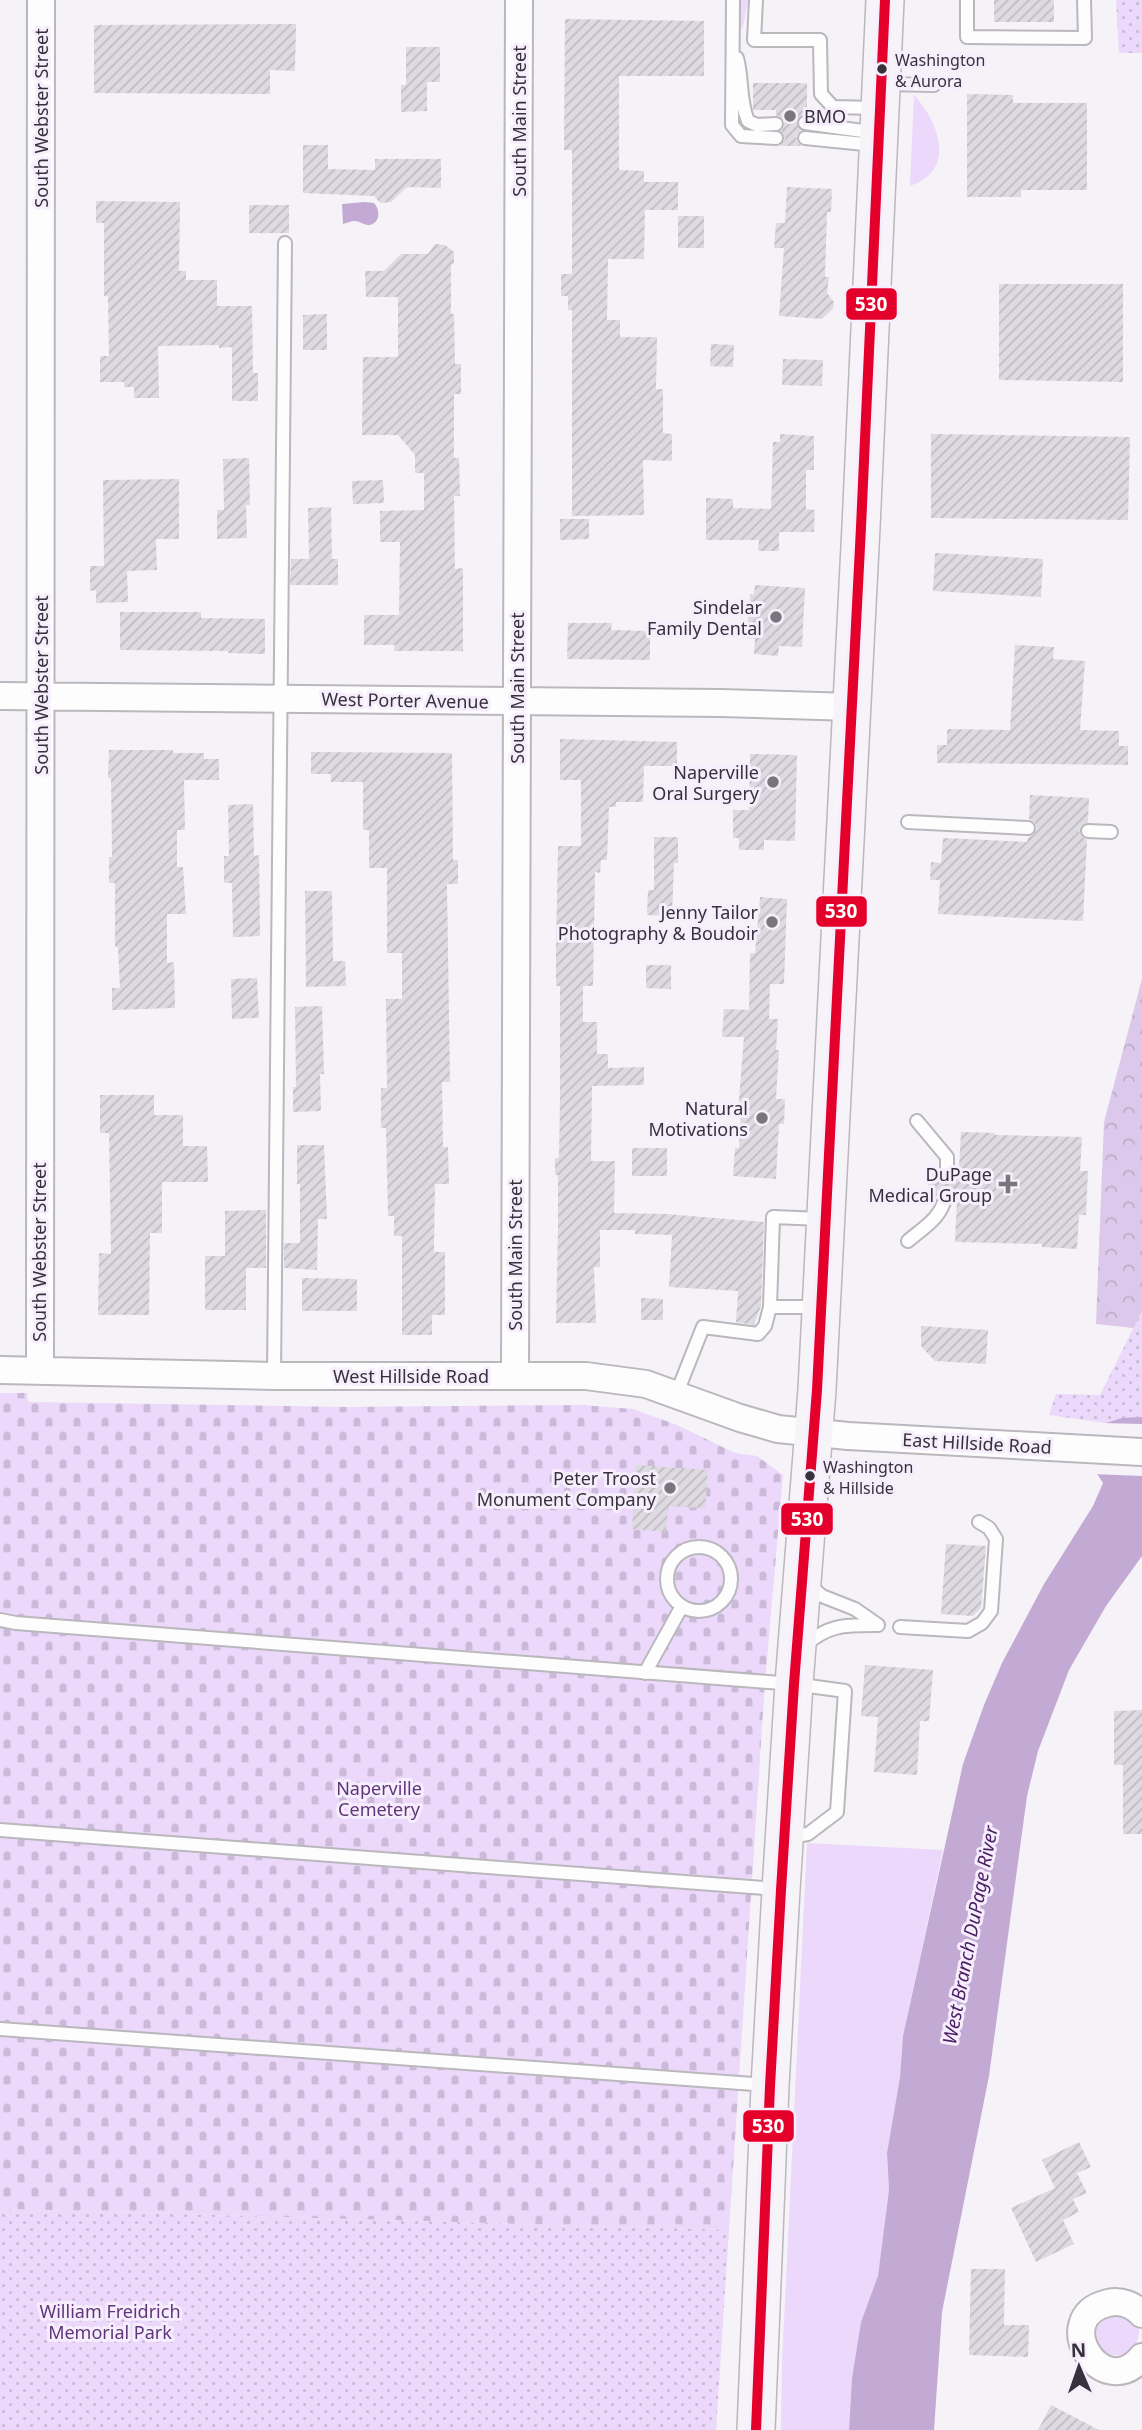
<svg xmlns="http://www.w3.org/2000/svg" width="1142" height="2430" font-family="'Noto Sans',sans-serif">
<defs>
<pattern id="forest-crowns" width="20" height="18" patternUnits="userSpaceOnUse" patternTransform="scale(1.75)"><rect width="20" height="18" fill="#dcc8eb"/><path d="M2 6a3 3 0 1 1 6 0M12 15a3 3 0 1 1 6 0" fill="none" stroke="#bdacca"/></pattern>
<pattern id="cemetery-stones" width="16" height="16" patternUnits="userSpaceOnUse" patternTransform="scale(1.75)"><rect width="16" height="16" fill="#ebd8fa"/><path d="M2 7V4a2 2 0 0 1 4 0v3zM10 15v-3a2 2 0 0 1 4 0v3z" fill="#cabad7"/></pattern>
<pattern id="park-dots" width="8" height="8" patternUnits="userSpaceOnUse" patternTransform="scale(1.75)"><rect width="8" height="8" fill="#ebd8fa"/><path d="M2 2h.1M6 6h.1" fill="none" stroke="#cabad7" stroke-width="1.8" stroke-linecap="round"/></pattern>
<pattern id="building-hatch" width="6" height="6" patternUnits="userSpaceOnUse" patternTransform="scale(1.75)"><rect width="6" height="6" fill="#dddae1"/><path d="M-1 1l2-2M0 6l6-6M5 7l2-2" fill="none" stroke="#bebcc2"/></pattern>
</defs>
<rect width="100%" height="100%" fill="#f5f2f8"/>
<!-- green -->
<path fill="#ebd8fa" d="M739,0H748L743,27L739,30Z
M914,95C939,122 957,170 910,186Z
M807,1843L943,1850L903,2036L900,2077L887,2153L889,2190L878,2277L861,2322L852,2378L849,2430H781L782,2363Z
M1113,2309L1139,2326C1142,2363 1093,2368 1094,2325Z"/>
<!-- forest -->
<path fill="url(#forest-crowns)" d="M1142,979V1311L1134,1328L1096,1324L1104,1122Z"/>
<!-- cemetery -->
<path fill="url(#cemetery-stones)" d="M0,1393H27L28,1402L345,1407L582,1405L633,1409L677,1425L735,1453L757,1456L783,1475L765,1682L729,2230L0,2209Z"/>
<!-- park -->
<path fill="url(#park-dots)" d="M1116,0H1142V53H1119Z
M1142,1311V1417L1106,1423L1049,1415L1056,1394L1100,1395Z
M0,2209L729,2230L716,2430H0Z"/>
<!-- water -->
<path fill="#c3aad4" d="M365,202L374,203C381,211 380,225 367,225C363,224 359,221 355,221C351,221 347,223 343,224L342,204Z
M1142,1417V1556L1106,1606L1069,1670L1038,1751L1027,1796L989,2076L942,2312L934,2430H849L852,2378L861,2322L878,2276L889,2190L887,2153L900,2077L903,2036L963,1764L984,1705L1002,1663L1044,1584L1093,1506L1103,1483L1094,1469L1106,1423L1122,1418Z"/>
<!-- pier -->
<path fill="#f5f2f8" d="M1102,1423L1142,1424V1476L1093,1474L1090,1469L1095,1436Z"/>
<!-- building -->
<path fill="url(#building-hatch)" d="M994,0H1054V22H994Z
M565,19L704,21V76H619V170L644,171V182H678V210H645L644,259H608L607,320H620V337H657L656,389H663V433L672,434V461L643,460L644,515L572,516V310H568V296H561V274H572V150H564Z
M296,24L295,71L270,70V94L94,93V25Z
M406,47H440V82H427V111L401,112V85H406Z
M753,83H807V110L796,122L801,130L796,136L797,141L801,146H780L785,139L781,131L784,127V120L776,115V110H753Z
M967,94L1013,95V103H1087V190H1021V197H967Z
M303,145H328V169L375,170V159H441V188L407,187L391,202L380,203L374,196L303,193Z
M787,187L832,189L831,212H827L825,277H829L827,293L834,302L833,309L822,319L779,316L784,248H774L776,223H785Z
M96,201L180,202L179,271H186V280H217V306H252L253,373H258V401H232V347L219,348V345L158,346L159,398H134V387H124V382H100V356H109L108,296H104V223H96Z
M249,205H289V233H249Z
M678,216H704V248H678Z
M435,244L445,245L454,252V263L451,265V314H454L455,364H461V394H454V458H459L460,496H454L455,569L463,568V651H394L395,645H364V615H399L400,542H380V511L424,510V473H415V455L398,435H362L363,357H398V297H366L365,271H384L401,254H428Z
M999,284H1123V382L999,380Z
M327,314V350H303V315Z
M711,344L734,345L733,367L710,366Z
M783,359L823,360L822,386L782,385Z
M780,434L814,436V470H806V509L815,510L814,532H779V551H758L759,540H706V498L733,499V508L771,509L773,442H780Z
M931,434L1130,437L1128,520L931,518Z
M249,458L250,505H246L247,538L217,539V510H224L223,459Z
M179,479V539H156L157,570L127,571L128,602L96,603V590L90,591V566H104L103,480Z
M383,480L384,503L353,504L352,481Z
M331,507L332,559H338V585H290L291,559H309L308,508Z
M560,519H589V539L560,540Z
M935,553L1043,559L1041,597L933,591Z
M755,585L805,588L802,647L779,646L778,656L754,654L755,639L747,638L750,594L754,595Z
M120,612H201V618L265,619V654L228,653V651L120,650Z
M568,623H612L611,630L650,631V660L567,659Z
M1015,645L1054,647L1053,659L1085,661L1080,730L1119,731V746H1128V765L937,763V745H947V729L1010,730Z
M560,739L677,742V766H644L643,802H616V807H609L607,860H601L600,873L595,872L593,986H583V1022H597V1054H608V1068L644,1067V1085L592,1086L591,1161H615L614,1213L666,1214L764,1222L761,1306L754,1325L736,1322L738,1291L669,1287L672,1235L635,1234V1230H600V1267H594L596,1323H556L558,1229V1175H555V1158H559L560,1095V986H556V950L558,846H581V780H560Z
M109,750H173V753H204V759H219V780H184L185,830H177V867H183L186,914H167V963L174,962L175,1008L112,1010V988H120L118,947H115V883H109V857H112L111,778H108Z
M311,752L452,753L453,860H458V884H447L450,1082H442L443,1147H448L449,1184H435L434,1252H445V1315H432V1335H402V1236H394V1216H388L386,1128H381V1088H387L386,999H402V953H387V868H369V830H363V782H331V774H311Z
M750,754L797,755L795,841L764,840V850H739V838H733V810H749Z
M1030,795L1089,798L1088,822L1081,826L1079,831L1083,838L1087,840L1083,921L938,914L940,880H930L931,862L941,863L943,838L1027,842L1028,837L1033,835L1037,829L1035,823L1029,819Z
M253,804L254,856L259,855L260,936L233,937L232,883H224V856H229L228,805Z
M654,837H678V863H674L672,916L647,915L648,890H654Z
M305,891H332L333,961H345L346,986L306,987Z
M760,897L787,899L784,984H770L769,1019H778L776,1050H779L776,1099H785L784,1124H779L776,1179L733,1176L735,1148H739L741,1112H738L744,1037H722L724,1009L749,1010L750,953H755Z
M646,965H671V989L646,988Z
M257,978L259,1018L232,1019L231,979Z
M322,1006L324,1074H320L321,1111L293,1112V1087H296L295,1007Z
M100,1095H154V1115H183V1146H207L208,1182H162V1233H150L149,1315H98L99,1253L111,1254L109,1133H100Z
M961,1132L995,1133V1135L1082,1137L1080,1171H1088L1086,1215H1079L1077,1249L1042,1247V1244L955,1242L957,1198H954L952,1193L947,1190L940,1191L936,1197H928L929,1167H938L940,1173L946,1177L952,1175L956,1168H959Z
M297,1145H324L327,1219H318L317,1270L284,1268V1243H300V1184H297Z
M632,1148H667V1176H632Z
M266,1210V1268H246V1310H205V1256H225V1211Z
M302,1278L357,1279V1311H302Z
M641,1298L663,1299V1320H641Z
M921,1326L988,1330L986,1364L935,1361L921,1346Z
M636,1465L708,1470L705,1508L668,1506L666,1532L632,1529Z
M946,1544L986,1546L981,1608L973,1616L941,1614Z
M865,1665L933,1670L929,1721H920L917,1775L874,1772L878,1717L861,1716Z
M1142,1710V1834H1123V1765H1114V1711Z
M1079,2142L1091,2167L1077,2173L1087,2193L1073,2199L1079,2212L1063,2220L1074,2244L1036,2262L1011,2208L1055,2188L1042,2160Z
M971,2269H1005L1004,2325H1029L1028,2357L969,2355Z
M1051,2405L1099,2430H1038Z"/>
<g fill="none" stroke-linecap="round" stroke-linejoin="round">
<!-- lane casing -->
<g stroke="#bab7bd" stroke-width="16">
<path id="lane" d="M733,0L732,125L741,136L776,138
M756,0L754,40H820L821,94L833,107L876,108
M967,0V37L1085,38L1084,0
M737,58C743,80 739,100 748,121L757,125L776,124
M885,84L934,85
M805,123L877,133
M805,138L874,145
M908,822L1028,828
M1088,831L1111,832
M917,1121L947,1157V1168
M908,1241C923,1228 941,1218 945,1198
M819,1307H770L773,1217L822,1219
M274,1376L285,243
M676,1395L703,1327L758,1334L765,1326L770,1307
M667 1579a32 32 0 1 1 64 0a32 32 0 1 1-64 0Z
M807,1583L822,1596L855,1609L878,1625
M0,1620L16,1623L794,1684L845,1691L837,1812L808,1834L788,1837
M900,1627L968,1631L982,1623L991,1611L996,1539L989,1528L979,1522
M804,1646C829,1624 846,1625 878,1625
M645,1673L682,1606
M0,1830L778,1889
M0,2029L768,2085"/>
</g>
<!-- street casing -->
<g stroke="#bab7bd" stroke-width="30">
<path id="street" d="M0,696L721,703L852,707
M0,1370L274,1376H586L646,1384L740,1418L778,1429L848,1436L1142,1452
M40,1370L41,0
M515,1376L519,0
M1142,2314C1133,2305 1121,2300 1108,2303C1048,2317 1102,2405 1142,2357"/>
</g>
<!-- secondary casing -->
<g stroke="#bab7bd" stroke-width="40">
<path id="secondary" d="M756,2430L770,2086L781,1890L794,1684L817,1390L861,527L885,0"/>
</g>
<!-- lane -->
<use href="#lane" stroke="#fefdfe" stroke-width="12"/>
<!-- street -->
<use href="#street" stroke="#fefdfe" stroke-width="26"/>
<!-- secondary -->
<use href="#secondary" stroke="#f7f4f9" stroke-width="37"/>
<!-- bus-1 casing -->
<g stroke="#f6eefc" stroke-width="16">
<path id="bus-1" d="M756,2430L770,2086L781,1890L794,1684L817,1390L861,527L885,0"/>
</g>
<!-- bus-1 -->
<use href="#bus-1" stroke="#e4002b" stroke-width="10"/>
</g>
<!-- markers -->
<g fill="#36313a" stroke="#f6eefc" stroke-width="2.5">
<circle cx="882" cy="69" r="6"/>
<circle cx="810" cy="1476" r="6"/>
</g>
<g fill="#79757c" stroke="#f6eefc" stroke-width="2.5">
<circle cx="790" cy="116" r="7"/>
<circle cx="776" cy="617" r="7"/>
<circle cx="773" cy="782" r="7"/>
<circle cx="772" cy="922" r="7"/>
<circle cx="762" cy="1118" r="7"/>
<path d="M1004.5 1173.5h7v7h7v7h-7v7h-7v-7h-7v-7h7z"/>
<circle cx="670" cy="1488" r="7"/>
</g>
<g text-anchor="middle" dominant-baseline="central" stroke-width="6" stroke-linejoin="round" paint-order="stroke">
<!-- bus labels -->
<g font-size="16" fill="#36313a" stroke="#f6eefc" text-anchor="start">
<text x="895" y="60">Washington<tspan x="895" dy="21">&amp; Aurora</tspan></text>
<text x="823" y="1467">Washington<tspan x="823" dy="21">&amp; Hillside</tspan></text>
</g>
<!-- poi labels -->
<g font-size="18" fill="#36313a" stroke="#f6eefc" text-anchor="end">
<text x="804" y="116" text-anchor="start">BMO</text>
<text x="762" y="607">Sindelar<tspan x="762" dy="21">Family Dental</tspan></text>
<text x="759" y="772">Naperville<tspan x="759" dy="21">Oral Surgery</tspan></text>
<text x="758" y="912">Jenny Tailor<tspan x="758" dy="21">Photography &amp; Boudoir</tspan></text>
<text x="748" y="1108">Natural<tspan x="748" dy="21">Motivations</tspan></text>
<text x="992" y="1174">DuPage<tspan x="992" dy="21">Medical Group</tspan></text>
<text x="656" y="1478">Peter Troost<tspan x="656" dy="21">Monument Company</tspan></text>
</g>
<!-- street labels -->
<g font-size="18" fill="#36313a" stroke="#f6eefc">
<text transform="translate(41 118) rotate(-90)">South Webster Street</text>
<text transform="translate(519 121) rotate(-90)">South Main Street</text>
<text transform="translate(41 685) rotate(-90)">South Webster Street</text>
<text transform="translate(517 688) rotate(-90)">South Main Street</text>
<text transform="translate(405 700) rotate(1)">West Porter Avenue</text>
<text transform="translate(39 1252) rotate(-90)">South Webster Street</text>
<text transform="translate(515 1255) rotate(-90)">South Main Street</text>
<text x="411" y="1376">West Hillside Road</text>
<text transform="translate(977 1443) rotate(3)">East Hillside Road</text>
</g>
<!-- park labels -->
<g font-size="18" fill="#61357b" stroke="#f6eefc">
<text x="379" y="1788">Naperville<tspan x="379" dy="21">Cemetery</tspan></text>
<text x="110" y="2311">William Freidrich<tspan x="110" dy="21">Memorial Park</tspan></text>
</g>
<!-- water labels -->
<g font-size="19" font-style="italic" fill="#4b1f64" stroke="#f6eefc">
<text transform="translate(970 1935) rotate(-79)">West Branch DuPage River</text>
</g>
</g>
<g stroke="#f6eefc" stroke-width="2.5">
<rect x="845" y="287" width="53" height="34" rx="7" fill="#e4002b"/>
<rect x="815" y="895" width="53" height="33" rx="7" fill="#e4002b"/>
<rect x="780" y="1502" width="54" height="34" rx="7" fill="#e4002b"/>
<rect x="742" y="2109" width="53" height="34" rx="7" fill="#e4002b"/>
</g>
<g font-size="19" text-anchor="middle" font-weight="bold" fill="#fff">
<text x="871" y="311">530</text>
<text x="841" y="918">530</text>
<text x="807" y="1526">530</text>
<text x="768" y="2133">530</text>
</g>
<!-- north arrow -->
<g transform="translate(1079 2367) rotate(358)" stroke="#f6eefc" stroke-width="5" paint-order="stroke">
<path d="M0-5L12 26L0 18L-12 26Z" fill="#36313a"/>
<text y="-10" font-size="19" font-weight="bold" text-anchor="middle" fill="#36313a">N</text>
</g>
</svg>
